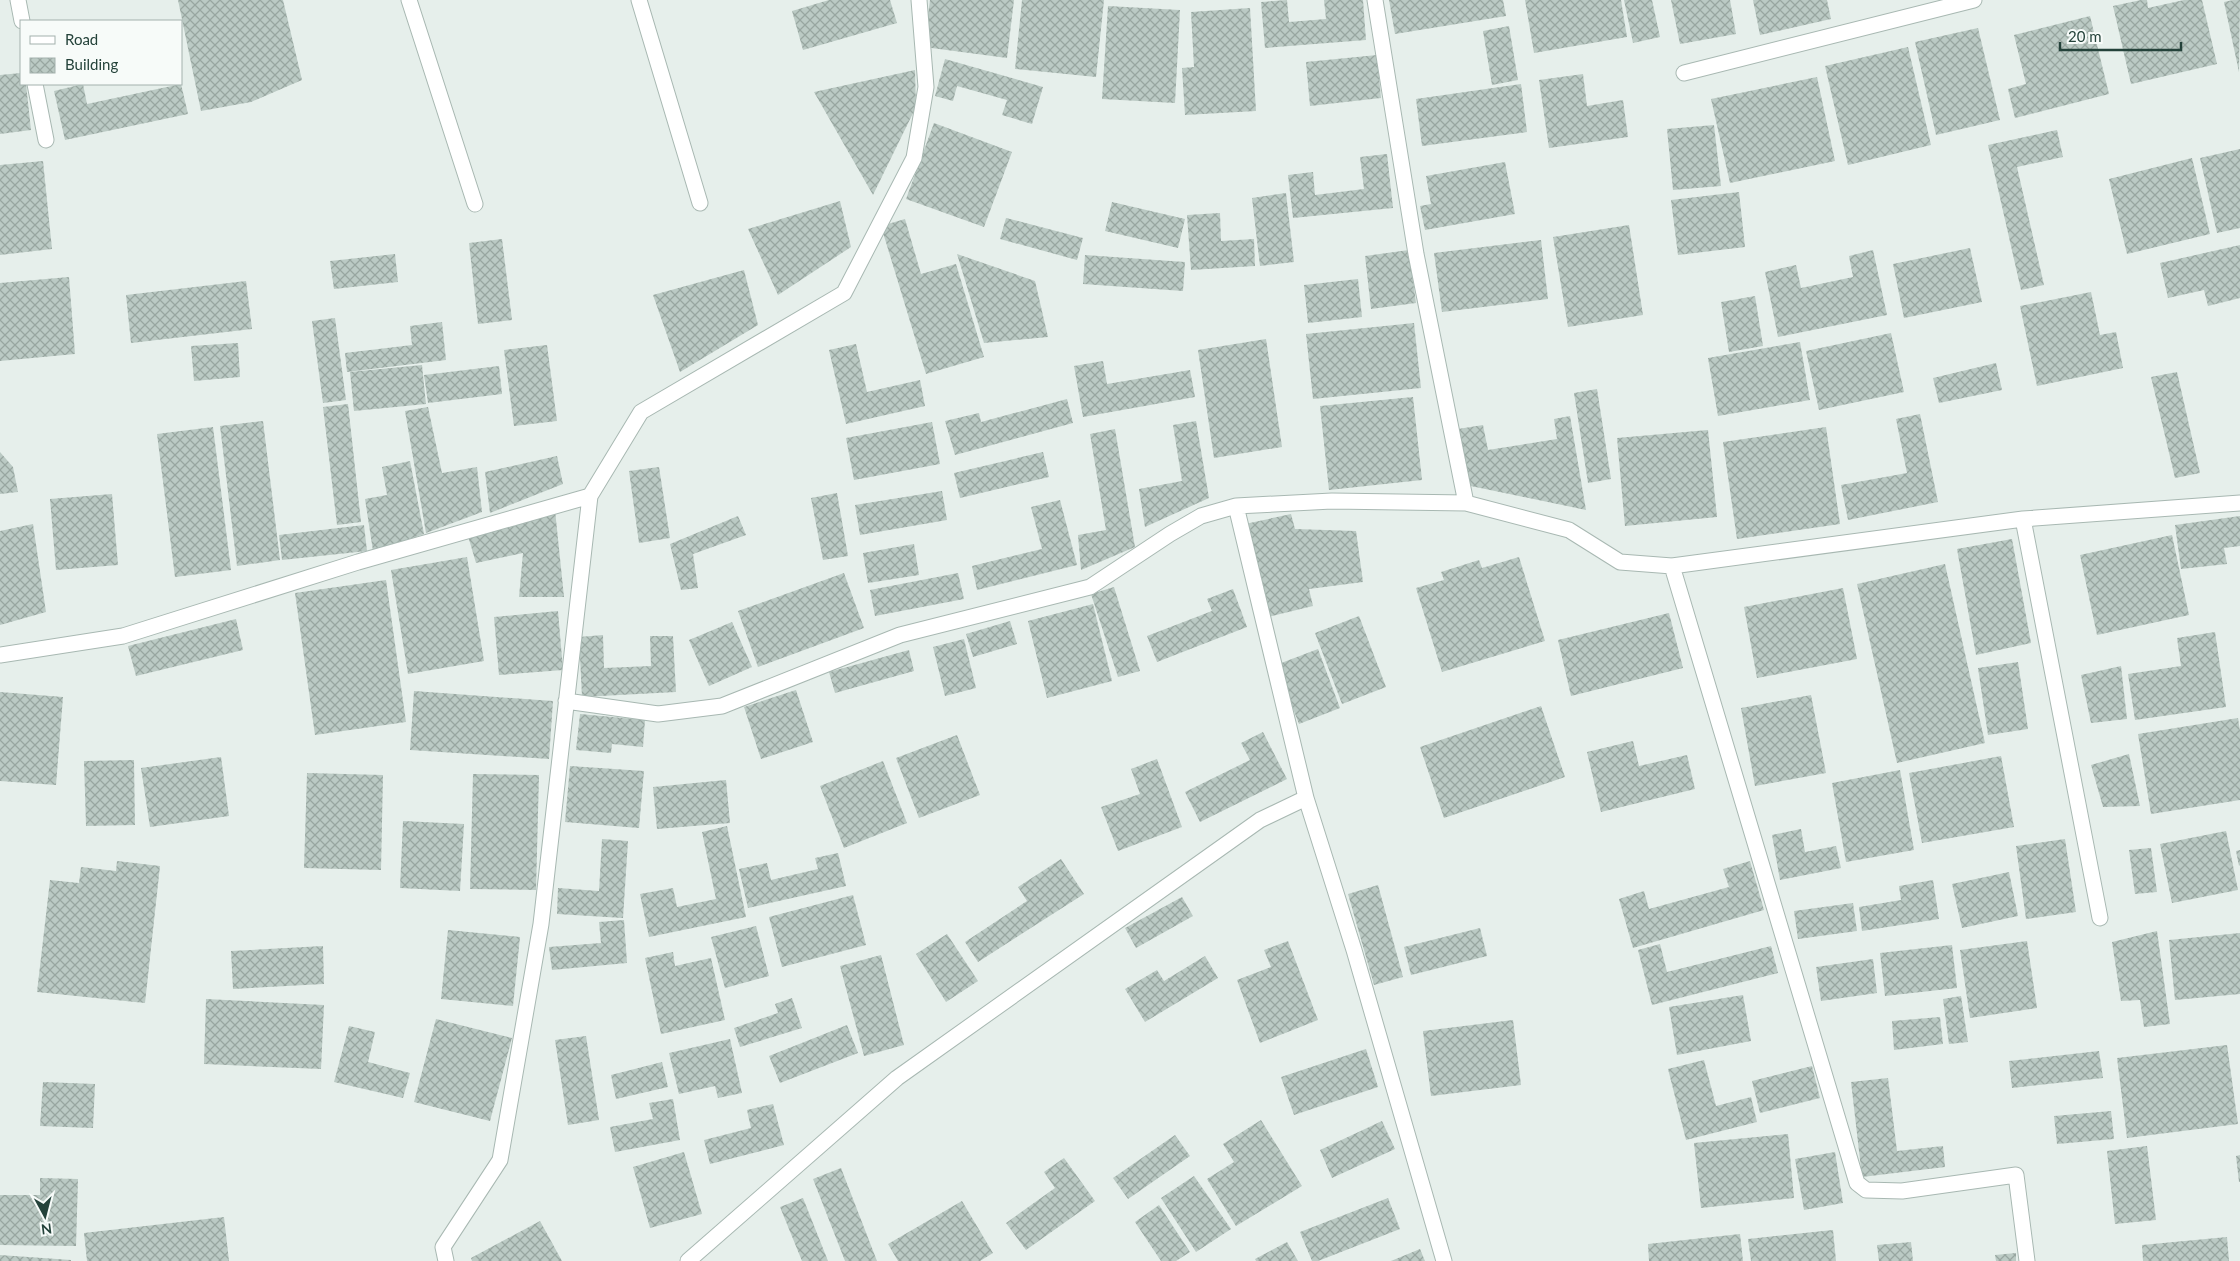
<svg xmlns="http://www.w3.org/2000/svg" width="2240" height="1261" font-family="Lato,sans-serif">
<defs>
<pattern id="building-cross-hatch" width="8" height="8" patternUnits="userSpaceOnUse" patternTransform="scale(1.25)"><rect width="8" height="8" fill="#bbcac4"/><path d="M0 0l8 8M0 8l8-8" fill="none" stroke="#98a6a0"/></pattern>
</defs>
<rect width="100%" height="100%" fill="#e6efeb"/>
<!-- building -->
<path fill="url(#building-cross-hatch)" d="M178,0H283L302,80L251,102L201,111Z
M829,0H890L897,23L803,50L792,11Z
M930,0H1014L1007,58L924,47Z
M1022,0H1104L1096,77L1015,69Z
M1287,0L1289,22L1326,19L1324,0H1363L1366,40L1265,48L1261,2Z
M1389,0H1503L1506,16L1395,34Z
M1525,0H1621L1627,37L1534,53Z
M1624,0H1652L1660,37L1633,43Z
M1671,0H1730L1736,34L1680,44Z
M1753,0H1827L1831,19L1760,35Z
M2141,0H2147L2148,8L2184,0H2202L2217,64L2131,84L2113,6Z
M2233,0H2240L2239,72L2224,2Z
M1108,6L1180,10L1175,103L1102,99Z
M1250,8L1256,111L1185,115L1182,68L1194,67L1191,12Z
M2090,16L2109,94L2015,118L2008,89L2026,84L2014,35Z
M1509,26L1518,80L1492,85L1483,31Z
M1978,28L2000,120L1936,135L1915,42Z
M1908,47L1931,145L1848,165L1825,66Z
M1377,55L1381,98L1310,106L1306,62Z
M945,59L1043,87L1032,124L1002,115L1007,100L957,86L953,101L935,96Z
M915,70L916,107L873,195L814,92Z
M21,73V84H26L31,130L0,134V75Z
M1583,74L1587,106L1623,100L1628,137L1549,148L1539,80Z
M1817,77L1835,161L1730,183L1711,99Z
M83,84L87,104L181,84L188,114L65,140L54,91Z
M1521,84L1527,132L1422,146L1416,99Z
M934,123L1012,152L984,227L906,199Z
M1714,125L1721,186L1673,190L1667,129Z
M2057,130L2063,157L2017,167L2044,285L2021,290L1988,145Z
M2240,149V228L2217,233L2200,158Z
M1387,154L1393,208L1293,218L1288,175L1313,172L1315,195L1364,189L1360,157Z
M2192,158L2210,234L2127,254L2109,179Z
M43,161L52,249L0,255V165Z
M1505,162L1515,214L1425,230L1420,206L1431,204L1426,176Z
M1739,192L1745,247L1678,255L1671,200Z
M1286,193L1294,262L1260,266L1252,198Z
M840,201L851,247L778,295L748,229Z
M1112,202L1185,219L1178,248L1105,231Z
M1220,213L1221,241L1254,239L1255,266L1191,270L1187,215Z
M1006,218L1083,238L1077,260L1000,239Z
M905,219L921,274L956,264L984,357L926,374L881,226Z
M1629,225L1643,315L1568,327L1553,237Z
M502,239L512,320L478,324L469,243Z
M1541,240L1548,299L1442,312L1434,253Z
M2240,245V298L2208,306L2204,290L2168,298L2160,263Z
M1970,248L1982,302L1904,318L1893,264Z
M1409,250L1416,303L1371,309L1365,256Z
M1873,250L1887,315L1778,337L1765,272L1796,265L1801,288L1853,277L1849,256Z
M395,254L398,282L334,289L330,261Z
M957,254L1035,281L1048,337L984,343Z
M1085,255L1185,262L1183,291L1083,284Z
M744,270L758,325L680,372L653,295Z
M69,277L75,354L0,361V283Z
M1358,279L1362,317L1308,323L1304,285Z
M246,281L252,329L131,343L126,295Z
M2091,292L2100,335L2116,332L2123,368L2037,386L2020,306Z
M1755,296L1763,346L1729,352L1721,302Z
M335,318L346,400L323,403L312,321Z
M442,322L446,360L347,372L345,353L412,345L410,326Z
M1414,323L1421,388L1313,399L1306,334Z
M1891,333L1904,392L1819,410L1806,351Z
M1266,339L1282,447L1214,458L1198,350Z
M1800,342L1810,400L1718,416L1708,358Z
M238,343L240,377L194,381L191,346Z
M856,344L867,392L920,380L925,406L846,424L829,350Z
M547,345L557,421L514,426L504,350Z
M1103,361L1107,384L1190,370L1195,397L1083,417L1074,366Z
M1996,363L2002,390L1939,403L1933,378Z
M422,365L426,404L354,411L350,372Z
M499,366L502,394L428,403L424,375Z
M2177,372L2200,473L2175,478L2151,377Z
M1597,389L1611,479L1588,483L1574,393Z
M1413,397L1422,480L1329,490L1320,406Z
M1067,399L1073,423L955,455L945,421L979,413L981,422Z
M348,404L361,522L337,525L323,407Z
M428,407L442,473L477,467L482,512L426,533L405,411Z
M1920,414L1938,502L1848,520L1841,485L1907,473L1896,419Z
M1570,416L1586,510L1466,485L1458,429L1483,425L1488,450L1557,439L1554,419Z
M263,421L280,560L237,566L220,426Z
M1196,421L1209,498L1145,527L1139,489L1182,481L1173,425Z
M932,422L940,464L854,480L846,438Z
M213,427L231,570L175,577L157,434Z
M1826,427L1840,524L1737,539L1723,442Z
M1115,429L1135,547L1081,570L1078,535L1106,530L1090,434Z
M1708,430L1717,517L1625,526L1617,438Z
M0,452L13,467L18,492L0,494Z
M1043,452L1049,477L960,498L954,473Z
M557,456L563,484L490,513L485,472Z
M410,461L424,534L373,551L365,499L387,495L382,467Z
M659,467L670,538L639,543L629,471Z
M942,491L947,520L860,535L855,505Z
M837,493L848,556L823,560L811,498Z
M112,494L118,565L56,570L50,499Z
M1060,500L1077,565L977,590L972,566L1042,549L1031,507Z
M555,510L564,597H519L523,553L476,563L468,536Z
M1291,514L1295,529L1356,531L1363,582L1309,589L1313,606L1268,617L1245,524Z
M738,516L746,535L693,554L698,588L681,590L670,544Z
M2240,516V546L2224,548L2227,564L2181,569L2175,525Z
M33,524L46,612L0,625V531Z
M364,525L367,551L282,560L279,535Z
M2172,535L2189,615L2097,635L2080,555Z
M2012,539L2031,643L1976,655L1957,549Z
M914,544L919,575L868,583L863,553Z
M467,557L484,661L408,674L391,570Z
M1519,557L1545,641L1442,672L1416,588L1444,580L1441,572L1479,560L1482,568Z
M1945,564L1985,743L1897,763L1857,584Z
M844,573L864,628L758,667L738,611Z
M958,573L964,599L875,616L870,590Z
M386,580L406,722L315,735L295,593Z
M1114,587L1140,671L1118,677L1091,594Z
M1843,588L1857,659L1757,678L1744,607Z
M1233,589L1247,627L1157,662L1147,636L1212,611L1207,599Z
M1093,604L1112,681L1047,698L1028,621Z
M558,611L563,670L499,675L494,617Z
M1669,613L1683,668L1571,696L1558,640Z
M1359,616L1386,687L1342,704L1315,633Z
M236,619L243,650L136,676L128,646Z
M1010,621L1017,644L973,657L966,634Z
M732,622L752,667L709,686L689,640Z
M2215,632L2226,707L2135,720L2128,674L2181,666L2177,638Z
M603,635L604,668L651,666L650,636H673L676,692L582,697L579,637Z
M964,639L976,688L945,696L933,647Z
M1318,649L1340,708L1299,724L1276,665Z
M909,650L914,671L835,693L829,672Z
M2018,662L2028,729L1988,735L1978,668Z
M2121,666L2127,719L2091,723L2081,675Z
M796,690L813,742L761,759L744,707Z
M414,691L553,701L549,759L410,750Z
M0,692L63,697L56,785L0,781Z
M1811,695L1826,773L1755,786L1741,708Z
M1541,706L1565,777L1444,818L1420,747Z
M580,714L645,720L643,747L612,744L611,753L576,750Z
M2238,718L2240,731V800L2151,814L2138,734Z
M1263,732L1287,779L1200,822L1185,792L1250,760L1241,743Z
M957,735L980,795L919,818L896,758Z
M1633,741L1639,766L1687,755L1695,789L1601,812L1587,752Z
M2129,754L2140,806L2103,807L2091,765Z
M2001,756L2014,827L1922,843L1909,773Z
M221,757L229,816L150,827L141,768Z
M1157,759L1182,827L1118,851L1101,807L1140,794L1131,769Z
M134,760L135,825L86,826L84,761Z
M883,761L907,823L844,848L820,786Z
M570,766L644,771L639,828L565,822Z
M1900,770L1914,850L1846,862L1832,783Z
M307,773L383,775L381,870L304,868Z
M473,774L539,775L536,890L470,889Z
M726,780L730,823L657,829L653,787Z
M403,821L464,824L460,891L400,888Z
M727,826L746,917L649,937L640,894L673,888L677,907L716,899L702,832Z
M1801,829L1805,852L1836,846L1841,868L1780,880L1772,835Z
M2226,831L2238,890L2172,903L2160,844Z
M602,839L628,841L623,918L557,914L558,888L599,891Z
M2065,839L2076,912L2026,919L2016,846Z
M2151,848L2157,892L2135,894L2129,850Z
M2240,850V865L2239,866L2236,851Z
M838,853L846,886L748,908L739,869L767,863L771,880L818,869L815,858Z
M1061,859L1084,894L978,962L965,942L1027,901L1018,887Z
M117,861L160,866L145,1003L37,992L50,880L79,883L81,867L116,871Z
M1750,861L1764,910L1633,948L1619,899L1644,891L1649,909L1729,887L1723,869Z
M2009,872L2018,916L1962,928L1952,884Z
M1933,880L1939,919L1862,931L1859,907L1901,900L1899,886Z
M1378,885L1403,977L1374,985L1348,894Z
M853,895L866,945L782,967L769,917Z
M1182,897L1193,916L1136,948L1125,928Z
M1853,903L1857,931L1798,939L1794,911Z
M624,920L627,963L552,970L549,947L601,943L599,922Z
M756,926L769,976L725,988L711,937Z
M1480,928L1487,956L1411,975L1404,947Z
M448,930L520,937L513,1006L441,999Z
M2157,931L2170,1024L2144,1027L2140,1000L2121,1001L2112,942Z
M2240,933V994L2175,1000L2169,940Z
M947,934L978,981L946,1002L916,954Z
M1288,941L1318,1020L1260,1043L1237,980L1271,967L1264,950Z
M2027,941L2037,1008L1970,1018L1960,950Z
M1660,944L1667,972L1771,946L1778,973L1652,1005L1638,950Z
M1952,945L1957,988L1885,996L1880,953Z
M323,946L324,984L233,989L231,951Z
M673,952L675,966L711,958L725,1020L661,1034L645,958Z
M881,955L904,1045L864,1056L840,966Z
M1205,956L1218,978L1145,1022L1125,989L1157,970L1164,981Z
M1873,959L1877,993L1821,1001L1816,967Z
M1743,995L1751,1041L1677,1055L1669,1007Z
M1961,996L1968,1042L1949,1044L1943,999Z
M792,998L802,1028L740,1047L734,1028L778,1013L775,1004Z
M206,999L324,1005L321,1069L204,1064Z
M1940,1017L1943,1044L1894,1050L1892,1021Z
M436,1019L512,1038L490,1121L414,1102Z
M1513,1020L1521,1085L1431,1096L1423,1031Z
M847,1025L858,1053L780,1083L769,1056Z
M349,1026L375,1032L368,1062L410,1073L403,1098L334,1082Z
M586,1036L599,1120L568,1125L555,1040Z
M730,1039L742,1093L718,1098L715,1086L679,1094L669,1053Z
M2227,1045L2238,1124L2127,1138L2117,1058Z
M1366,1049L1378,1087L1294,1115L1281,1077Z
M2099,1051L2103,1078L2012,1088L2009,1061Z
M1704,1060L1716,1106L1751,1097L1757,1122L1686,1140L1668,1069Z
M662,1062L668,1087L616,1099L611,1075Z
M1812,1066L1820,1098L1760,1113L1752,1081Z
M1888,1078L1897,1151L1943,1146L1945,1167L1862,1177L1851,1082Z
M43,1082L95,1084L93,1128L40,1126Z
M673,1099L680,1140L615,1152L610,1127L653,1119L649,1103Z
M773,1104L784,1145L710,1164L704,1140L751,1128L747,1110Z
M2111,1111L2114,1139L2057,1144L2054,1116Z
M1261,1120L1302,1186L1236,1226L1207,1179L1234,1162L1223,1144Z
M1382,1121L1395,1149L1332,1178L1320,1150Z
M1788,1134L1794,1198L1701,1208L1694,1143Z
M1175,1135L1190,1156L1128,1199L1113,1178Z
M2147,1146L2156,1220L2115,1224L2107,1151Z
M684,1152L702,1214L650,1228L633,1167Z
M1835,1152L1843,1203L1804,1210L1795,1159Z
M2240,1155V1182H2239L2236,1156Z
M1064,1158L1095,1201L1026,1250L1006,1223L1055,1188L1044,1172Z
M841,1168L877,1261H845L813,1179Z
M1194,1176L1231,1229L1196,1252L1161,1198Z
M40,1178L78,1179L76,1246L0,1245V1195H40Z
M803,1198L828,1261H802L780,1207Z
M1388,1198L1400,1229L1318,1261H1312L1300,1232Z
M962,1201L993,1253L980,1261H898L888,1244Z
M1159,1205L1190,1252L1176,1261H1161L1135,1222Z
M224,1217L229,1261H87L84,1233Z
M540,1221L562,1261H472L471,1258Z
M1833,1230L1836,1261H1751L1748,1239Z
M1740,1234L1743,1261H1649L1648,1244Z
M2227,1237L2229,1261H2143L2142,1245Z
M1287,1242L1298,1261H1256L1255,1259Z
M1911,1242L1913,1261H1879L1877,1245Z
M1420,1249L1425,1261H1391Z
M2016,1253V1261H1996L1995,1255Z
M0,1255L71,1260V1261H0Z"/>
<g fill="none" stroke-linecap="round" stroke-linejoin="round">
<!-- street casing -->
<g stroke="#a8b8b2" stroke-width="17">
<path id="street" d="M18,0L22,21
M409,0L475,204
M639,0L700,203
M1375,0L1416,254L1466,503
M1684,73L1974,0
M35,84L46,140
M1236,506L1306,798
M2023,519L2100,918
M1672,566L1857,1183L1866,1190L1902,1191L2016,1175L2027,1261
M0,655L123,636L358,562L590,496
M566,701L658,714L722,706L900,635L1090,587L1170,534L1201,516L1236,506L1332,501L1466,503L1569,530L1620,562L1672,566L2023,519L2240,503
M446,1261L443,1247L500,1160L541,924L590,496L641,412L844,293L914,158L926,87L919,0
M688,1261L897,1078L1260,820L1306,798L1354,950L1444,1261"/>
</g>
<!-- street -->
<use href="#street" stroke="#fff" stroke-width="15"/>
</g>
<!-- legend -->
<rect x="20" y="20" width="162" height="65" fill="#f7fbf9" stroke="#a3b1ad"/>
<rect x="30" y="36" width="25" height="8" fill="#ffffff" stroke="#a3b1ad"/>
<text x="65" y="45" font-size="15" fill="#24423a">Road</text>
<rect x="30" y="58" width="25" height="15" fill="url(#building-cross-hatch)" stroke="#a3b1ad"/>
<text x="65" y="70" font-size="15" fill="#24423a">Building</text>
<!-- north arrow -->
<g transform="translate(45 1216) rotate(173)" stroke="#f7fbf9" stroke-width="4" paint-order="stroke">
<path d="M0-4L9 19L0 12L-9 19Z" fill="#24423a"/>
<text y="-8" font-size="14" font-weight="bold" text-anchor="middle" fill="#24423a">N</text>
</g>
<!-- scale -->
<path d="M2060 42v8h121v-8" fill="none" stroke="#24423a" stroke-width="2.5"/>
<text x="2068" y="42" font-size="15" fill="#24423a" stroke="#f7fbf9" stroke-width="4" paint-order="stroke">20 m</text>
</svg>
